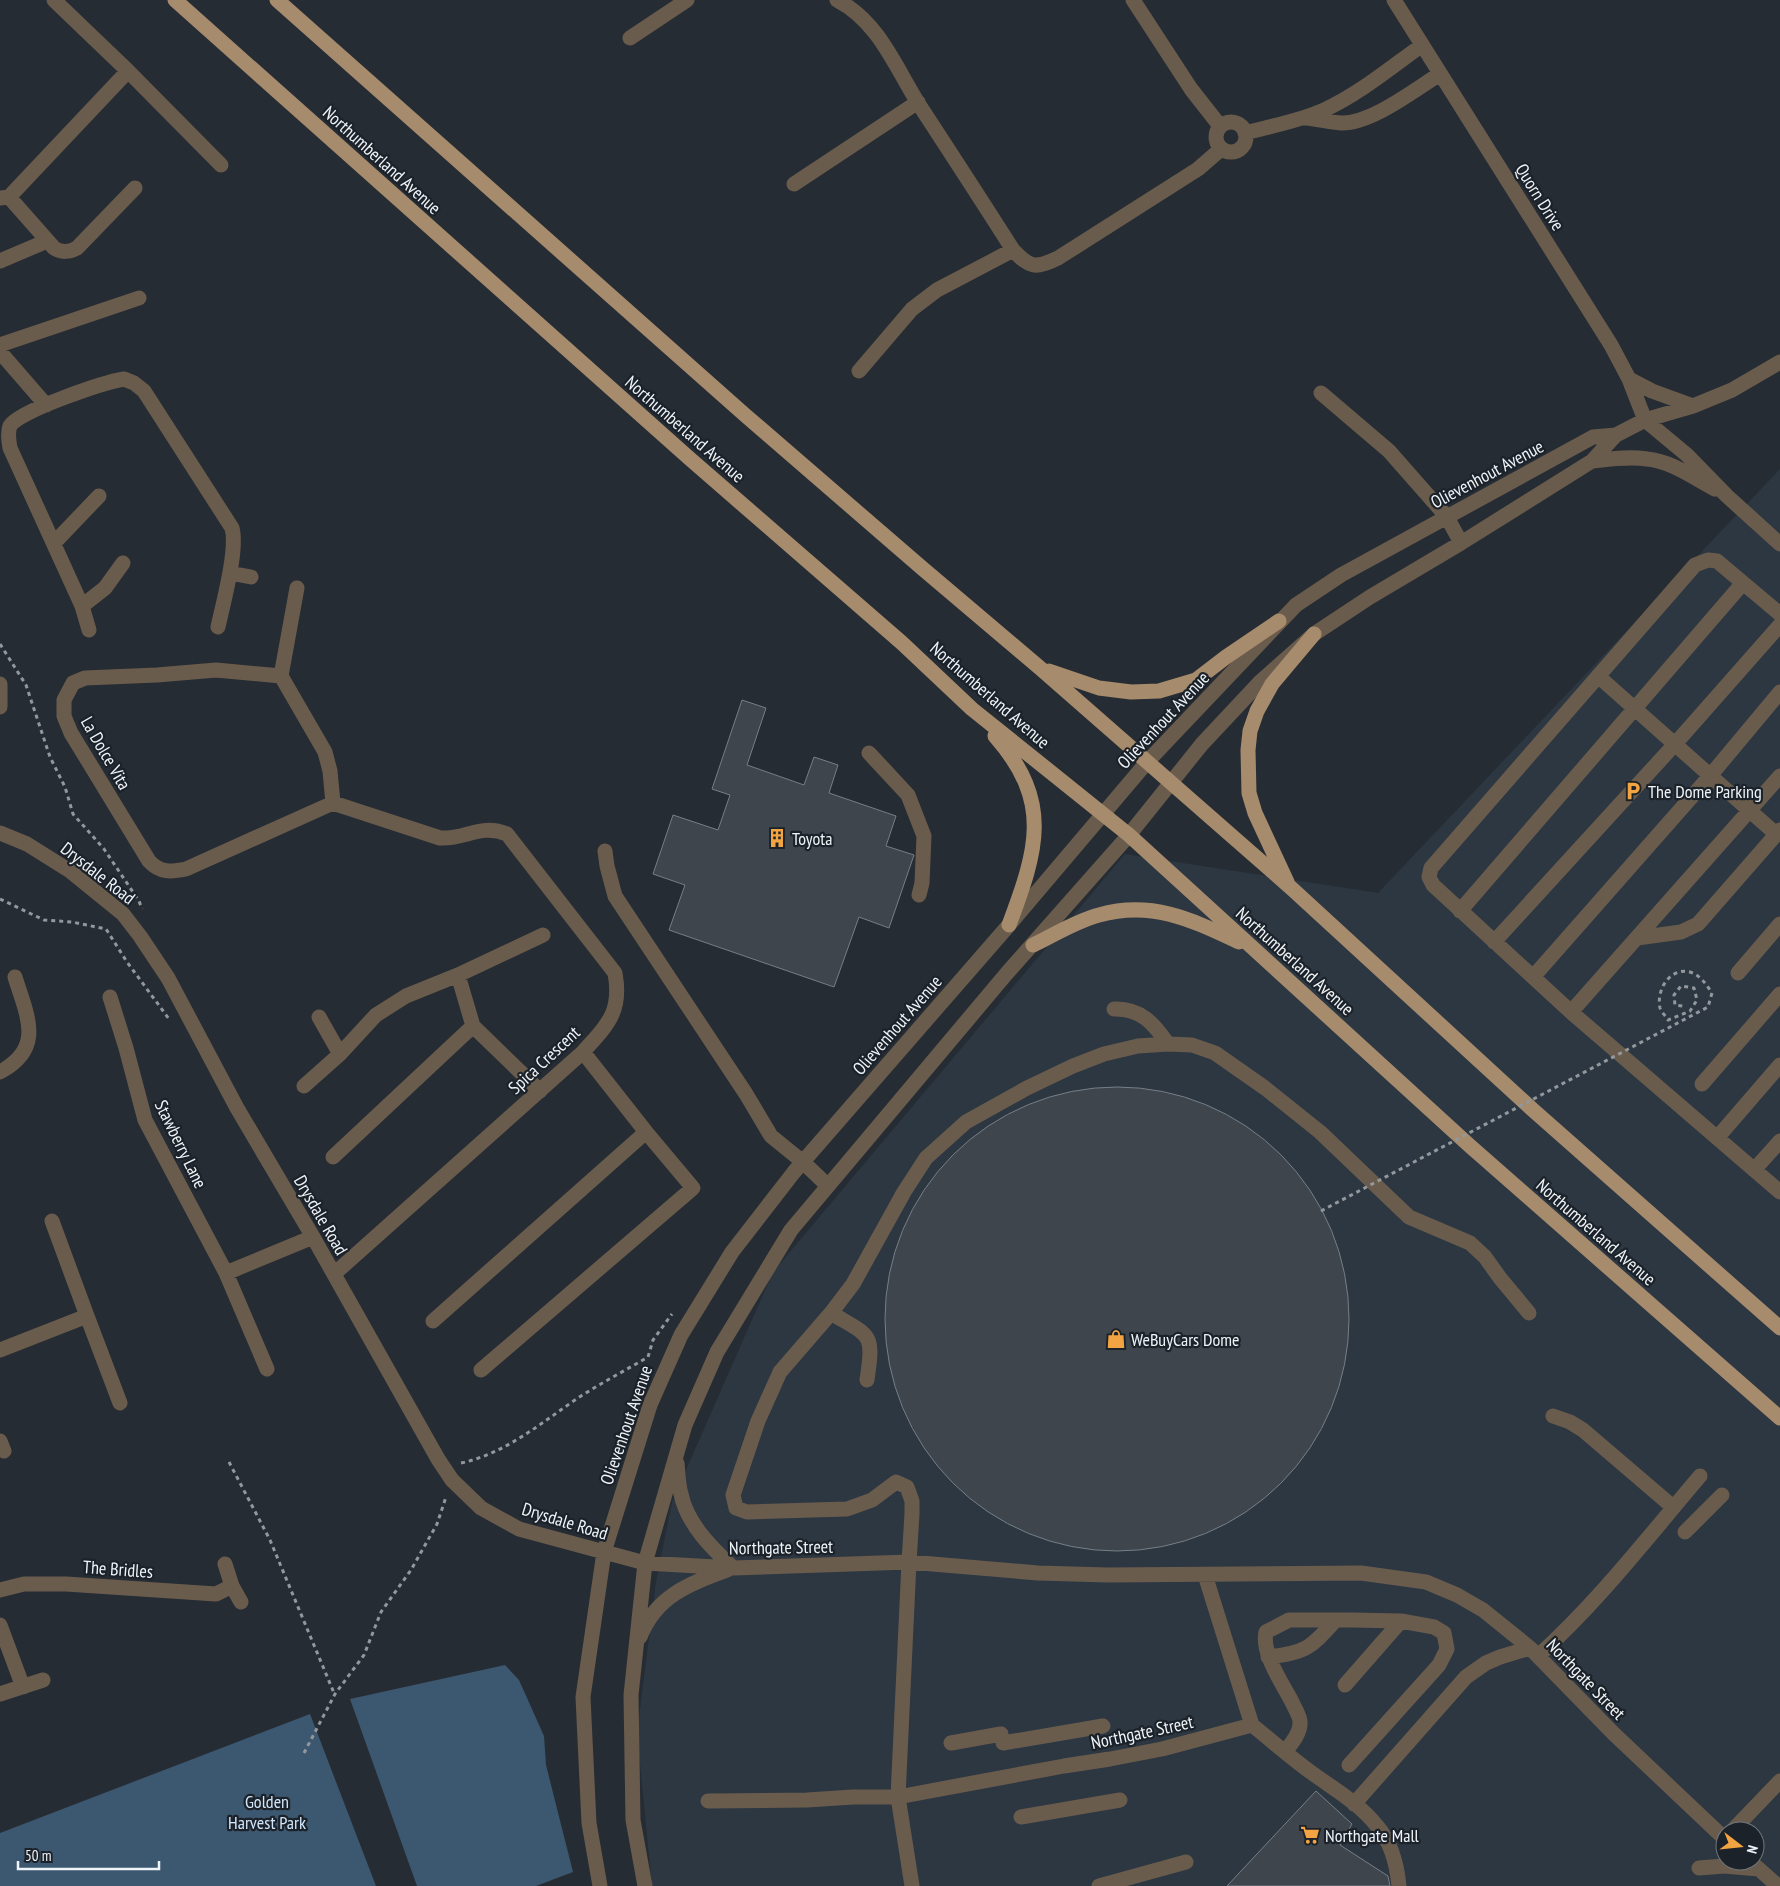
<svg xmlns="http://www.w3.org/2000/svg" width="1780" height="1886" font-family="'PT Sans Narrow',sans-serif">
<rect width="100%" height="100%" fill="#262c33"/>
<!-- built -->
<path fill="#2c3742" fill-rule="evenodd" d="M1780,469V1886H652L637,1733L656,1582L672,1502L773,1272L1125,854L1378,893ZM1725,1831H1755V1861H1725Z"/>
<!-- green -->
<path fill="#3c5770" d="M505,1665L519,1680L544,1736L546,1765L573,1872L536,1886H417L350,1699Z
M310,1714L376,1886H0V1833Z"/>
<!-- building -->
<path fill="#3e454c" stroke="#767e86" d="M742,700L766,708L747,765L804,785L814,757L838,765L829,793L896,816L886,846L914,855L889,928L859,917L834,987L669,930L685,885L653,874L673,815L718,830L730,795L712,789Z
M885 1319a232 232 0 1 1 464 0a232 232 0 1 1-464 0Z
M1316,1791L1352,1824L1340,1845L1388,1876L1390,1886H1227Z"/>
<g fill="none" stroke-linecap="round" stroke-linejoin="round">
<!-- path -->
<path stroke="#93989d" stroke-width="3" stroke-dasharray="4 4" stroke-linecap="butt" d="M0,644L26,685L50,757L65,787L73,814L104,849L139,901L142,909
M0,899L44,920L72,922L106,929L127,962L169,1019
M229,1462L270,1540L334,1693
M461,1463C507,1453 542,1422 581,1396C603,1382 626,1370 648,1357L653,1340L672,1314
M304,1753L335,1694L364,1655L381,1612L411,1570L437,1524L446,1497"/>
<!-- minor -->
<path stroke="#6a5c4d" stroke-width="15" d="M54,0L128,71L221,165
M837,0C878,21 895,66 918,103C950,152 982,201 1013,250C1030,268 1035,269 1058,258L1198,169L1221,149
M1133,0L1191,89L1220,126
M1394,0L1611,345L1629,379L1645,420L1687,455L1727,496L1780,544
M630,38L687,0
M1306,118C1317,119 1329,122 1341,123C1371,124 1414,90 1440,74
M1216 137a15 15 0 1 1 30 0a15 15 0 1 1-30 0Z
M1245,133C1272,126 1299,121 1324,110C1359,94 1390,68 1421,46
M794,184L918,102
M9,197L54,248C61,253 70,252 77,248L135,188
M0,198L9,197L128,71
M0,261L47,241
M0,345L139,298
M0,352L46,405
M859,371L912,309L937,290L1013,250
M1629,379L1652,391L1693,406
M1321,393L1389,451L1447,517L1461,543
M1592,461C1610,459 1629,456 1647,459C1671,461 1694,478 1715,489
M54,543L99,496
M230,573L251,577
M82,606L105,588L123,563
M1780,614L1717,561L1708,560L1695,565L1431,868L1429,877L1433,885L1571,1012L1780,1192
M89,630L82,606L10,448C9,441 7,433 10,426C18,411 105,382 124,379L134,383L144,391L232,528C238,549 223,604 218,627
M281,676L216,670L157,675L85,678L73,683L64,700V716L71,733L149,861C160,873 171,872 186,869L333,803L440,838C465,840 480,823 507,834L615,973C622,1012 608,1024 583,1052L334,1274
M281,676L325,752L330,771L333,803
M281,676L297,588
M1598,676L1776,834
M0,684V707
M869,753L908,795L924,836L922,883L919,895
M0,833L27,844L70,871L123,914L140,936L168,978L237,1108L313,1237L438,1459L452,1480L481,1508L519,1529L645,1563L733,1568L909,1562L898,1797L912,1886
M605,851L607,866L615,896L746,1094L771,1136L803,1162L828,1186
M1460,911L1743,583
M1637,938L1681,932L1698,924L1780,830
M1494,942L1675,744L1780,625
M1738,973L1780,924
M1533,977L1710,776L1780,692
M110,997L126,1048L145,1120L226,1273L267,1369
M1114,1009C1141,1008 1154,1024 1168,1044
M1571,1012L1780,776
M319,1017L340,1054
M473,1026L458,975L543,935
M0,1072C45,1048 27,1016 15,977
M1702,1084L1780,994
M304,1086L340,1054L376,1015L406,996L458,975
M1717,1138L1780,1065
M333,1157L473,1026L540,1091
M1754,1170L1780,1141
M226,1273L313,1237
M831,1313C871,1337 874,1332 867,1380
M1529,1313L1500,1278L1485,1257L1470,1243L1409,1217L1320,1132L1265,1088L1215,1053L1192,1045L1168,1044L1138,1046L1104,1054L1073,1066L1027,1088L966,1122L926,1158L904,1192L853,1284L831,1313L780,1372L758,1421L733,1495L736,1508L747,1512L847,1509L872,1500L896,1482L907,1487L912,1501V1514L909,1562L1038,1573L1107,1575L1361,1573L1426,1582L1457,1595L1483,1610L1530,1648L1613,1733L1725,1839
M87,1316L120,1403
M433,1321L646,1132L583,1052
M0,1350L87,1316L52,1221
M481,1370L693,1188L646,1132
M1553,1416L1570,1422L1583,1430L1673,1507
M0,1441L4,1451
M677,1463C678,1473 678,1484 681,1494C687,1524 712,1548 733,1568
M1685,1532L1722,1495
M1205,1575L1252,1725
M232,1586L241,1602
M0,1590L24,1584H66L216,1594L232,1586L225,1564
M0,1625L23,1687
M640,1637C656,1596 689,1584 727,1570
M1538,1656C1598,1602 1648,1537 1700,1476
M1268,1657C1307,1653 1311,1647 1336,1620
M1345,1685L1401,1621
M0,1694L43,1680
M951,1743L1001,1734
M1003,1743L1103,1726
M1285,1752C1291,1744 1301,1733 1300,1722C1300,1716 1295,1709 1293,1704C1283,1684 1261,1654 1266,1632L1289,1620H1352L1401,1621L1434,1627L1444,1633L1447,1649L1439,1665L1349,1765
M708,1801L807,1800L853,1797H898L1064,1766L1110,1759L1162,1749L1252,1725C1272,1741 1291,1758 1312,1773C1334,1789 1360,1804 1377,1826C1391,1842 1397,1865 1399,1886
M1354,1804L1466,1677L1486,1663L1500,1657L1530,1648
M1021,1817L1120,1800
M1732,1831L1780,1781
M1751,1862L1778,1886
M1699,1868L1724,1866L1759,1869
M600,1886L589,1823L583,1697L604,1552L650,1405L681,1335L732,1252L794,1172L1009,925L1148,761L1296,605L1341,575L1593,437L1616,435
M645,1886L633,1820L631,1695L645,1563L685,1425L717,1352L791,1230L1007,973L1129,835L1202,744L1261,681L1314,634L1370,597L1461,543L1592,461L1616,435L1645,420L1693,406L1732,390L1780,362
M1099,1886L1186,1862"/>
<!-- major -->
<path stroke="#a78b6d" stroke-width="15" d="M175,0L689,458L902,643L972,709L1129,835L1470,1146L1780,1418
M277,0L745,415L922,568L1040,668L1289,886L1533,1110L1780,1328
M1049,671L1099,688L1131,692L1159,691L1196,680L1226,657L1279,621
M995,736C1053,802 1037,850 1009,925
M1287,882L1255,813L1249,793L1248,750L1250,731L1257,711L1272,684L1314,634
M1033,945C1054,935 1076,921 1099,915C1152,900 1192,920 1239,942"/>
<!-- path-bridge -->
<path stroke="#93989d" stroke-width="3" stroke-dasharray="4 4" stroke-linecap="butt" d="M1321,1211L1708,1007L1712,993C1706,984 1700,975 1690,972C1670,967 1656,990 1660,1008C1661,1012 1666,1016 1668,1020L1690,1011L1697,1000L1694,988L1681,986L1674,995L1675,1005L1683,1006"/>
</g>
<!-- icons -->
<defs>
<g id="parking-bare" transform="scale(1.5)"><path d="M-3.5-5.5H1a3.5 3.5 0 0 1 0 7H-1V5.5H-3.5ZM-1-3.4V-.6H.8a1.4 1.4 0 0 0 0-2.8Z" fill="#f3a442" stroke="#1c2229" stroke-width="2.5" paint-order="stroke"/></g>
<g id="building-bare" transform="scale(1.5)"><path d="M-4-6H4V6H1V3H-1V6H-4ZM-2.5-4.3h1.7v1.8h-1.7ZM.8-4.3h1.7v1.8H.8ZM-2.5-1h1.7V.8h-1.7ZM.8-1h1.7V.8H.8Z" fill="#f3a442" stroke="#1c2229" stroke-width="2.5" paint-order="stroke"/></g>
<g id="shop-bare" transform="scale(1.5)"><path d="M-5-2.5h2.3a2.7 3.5 0 0 1 5.4 0H5L5.5 6h-11ZM-1.5-2.5h3a1.5 2.3 0 0 0-3 0Z" fill="#f3a442" stroke="#1c2229" stroke-width="2.5" paint-order="stroke"/></g>
<g id="supermarket-bare" transform="scale(1.5)"><path d="M-6-5.5h2.5l.6 2H6L4.5 2H-2.5L-4.4-4H-6ZM-1.5 3.2a1.3 1.3 0 1 0 .1 0ZM3 3.2a1.3 1.3 0 1 0 .1 0Z" fill="#f3a442" stroke="#1c2229" stroke-width="2.5" paint-order="stroke"/></g>
</defs>
<g fill-rule="evenodd">
<use href="#parking-bare" x="1633" y="791"/>
<use href="#building-bare" x="777" y="838"/>
<use href="#shop-bare" x="1116" y="1339"/>
<use href="#supermarket-bare" x="1310" y="1835"/>
</g>
<g text-anchor="middle" dominant-baseline="central" stroke-width="4.5" stroke-linejoin="round" paint-order="stroke">
<!-- street labels -->
<g font-size="18" fill="#eff4f8" stroke="#1c2229">
<text transform="translate(382 160) rotate(42)">Northumberland Avenue</text>
<text transform="translate(1540 197) rotate(58)">Quorn Drive</text>
<text transform="translate(685 429) rotate(41)">Northumberland Avenue</text>
<text transform="translate(1487 474) rotate(-28)">Olievenhout Avenue</text>
<text transform="translate(990 695) rotate(41)">Northumberland Avenue</text>
<text transform="translate(1163 720) rotate(-47)">Olievenhout Avenue</text>
<text transform="translate(106 753) rotate(60)">La Dolce Vita</text>
<text transform="translate(98 873) rotate(38)">Drysdale Road</text>
<text transform="translate(1295 961) rotate(42)">Northumberland Avenue</text>
<text transform="translate(897 1025) rotate(-49)">Olievenhout Avenue</text>
<text transform="translate(544 1060) rotate(-43)">Spica Crescent</text>
<text transform="translate(181 1144) rotate(64)">Stawberry Lane</text>
<text transform="translate(321 1215) rotate(60)">Drysdale Road</text>
<text transform="translate(1596 1232) rotate(41)">Northumberland Avenue</text>
<text transform="translate(626 1425) rotate(-71)">Olievenhout Avenue</text>
<text transform="translate(565 1521) rotate(17)">Drysdale Road</text>
<text transform="translate(781 1547) rotate(-1)">Northgate Street</text>
<text transform="translate(118 1569) rotate(4)">The Bridles</text>
<text transform="translate(1586 1679) rotate(46)">Northgate Street</text>
<text transform="translate(1142 1732) rotate(-12)">Northgate Street</text>
</g>
<!-- poi labels -->
<g font-size="18" fill="#eff4f8" stroke="#1c2229" text-anchor="start">
<text x="1648" y="791">The Dome Parking</text>
<text x="792" y="838">Toyota</text>
<text x="1131" y="1339">WeBuyCars Dome</text>
<text x="1325" y="1835">Northgate Mall</text>
</g>
<!-- park labels -->
<g font-size="18" fill="#d1e7fc" stroke="#1c2229">
<text x="267" y="1801">Golden<tspan x="267" dy="21">Harvest Park</tspan></text>
</g>
</g>
<!-- north arrow -->
<g transform="translate(1740 1846) rotate(106)"><circle r="24" fill="#1c2229" stroke="#70767c"/>
<path d="M0-4L9 19L0 12L-9 19Z" fill="#f3a442"/>
<text y="-8" font-size="14" font-weight="bold" text-anchor="middle" fill="#eff4f8">N</text>
</g>
<!-- scale -->
<path d="M18 1861v8h141v-8" fill="none" stroke="#eff4f8" stroke-width="2.5"/>
<text x="25" y="1861" font-size="15" fill="#eff4f8" stroke="#1c2229" stroke-width="4" paint-order="stroke">50 m</text>
</svg>
